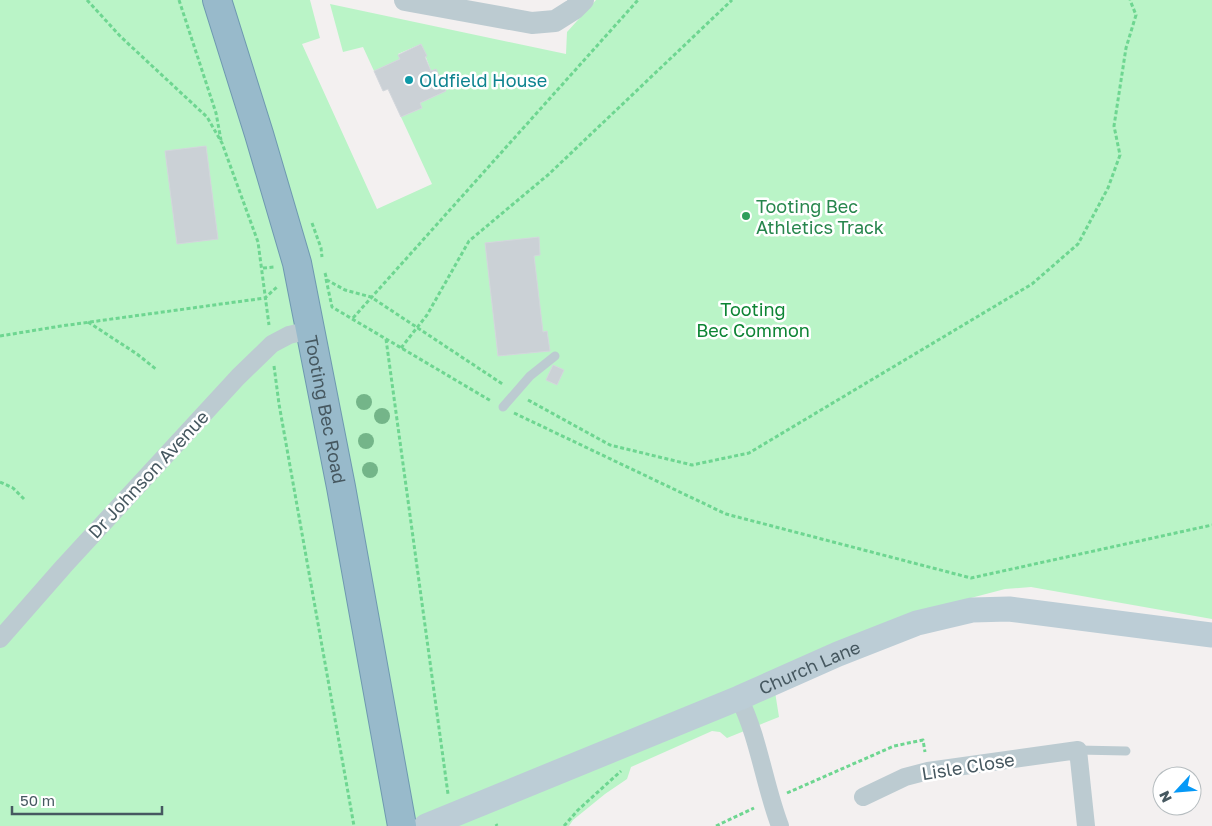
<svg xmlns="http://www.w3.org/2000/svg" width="1212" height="826" font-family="'Golos Text',sans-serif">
<rect width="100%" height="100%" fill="#f3f0f0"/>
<!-- green -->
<path fill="#baf4c7" d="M0,0H310L320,38L302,44L377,209L432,184L401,117L422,108L420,103L446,91L431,71L421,44L398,54L400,59L374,71L363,47L343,52L330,4L566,54L567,32L596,0H1212V619L1031,587L1005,589L925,610L772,673L779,717L727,738L720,732L712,731L631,767L627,779L605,794L573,820L569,826H0Z"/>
<!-- building -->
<path fill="#cbd1d6" stroke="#d3d7dc" d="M421,44L427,56L425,57L431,71L436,69L446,91L420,103L422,108L401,117L388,89L383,91L374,71L400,59L398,55Z
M206,146L218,239L177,244L165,151Z
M539,237L540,255L534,256L543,332L547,331L550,351L498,356L485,243Z
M553,365L564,370L557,385L546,380Z"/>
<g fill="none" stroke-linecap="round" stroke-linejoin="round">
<!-- trunk casing -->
<g stroke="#6e99b0" stroke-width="30">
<g id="trunk">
<path id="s2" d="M217,0L259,134L297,263L341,487L402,826"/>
</g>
</g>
<!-- path -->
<path stroke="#6ed691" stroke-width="3" stroke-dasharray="4 2.5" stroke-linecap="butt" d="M87,0L121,37L207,117L222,143L258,242L269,325
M179,0L216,113L221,140
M312,223L321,248L322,257
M263,268L274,267
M325,273L327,280L345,290L371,297L504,385
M326,279L332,307L491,401
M353,318L638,0
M88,322L137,354L157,370
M0,336L61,326L265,298L278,286
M386,339L448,794
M401,348L427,315L469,241L549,174L732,0
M274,366L279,404L354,826
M528,400L610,445L692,465L749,453L1032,284L1078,244L1108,188L1120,155L1114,126L1126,48L1136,15L1130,0
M514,413L726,514L971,578L1212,525
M0,482L13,488L24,499
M787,793L894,746L923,740L925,752
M496,824L497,826
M564,826L578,810L621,771
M716,826L754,808"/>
<!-- service -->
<path stroke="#bccbd1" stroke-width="9" d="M503,407L530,376L555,356
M1078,750L1126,751"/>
<!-- minor -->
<path stroke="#bccbd1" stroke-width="18" d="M0,639L64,566L238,377L272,344L289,335L310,330
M739,698C759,738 764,784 780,826
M863,797L905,777L928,771L1078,750L1086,826"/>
<!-- tertiary -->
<path stroke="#bccbd1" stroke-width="22" d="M405,0L532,23L555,21L574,9L583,0"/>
<!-- secondary -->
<path stroke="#bccdd6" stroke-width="25" id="s1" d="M426,826L739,698L838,654L917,623L972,610L1009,609L1212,635"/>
<!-- trunk -->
<use href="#trunk" stroke="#98bacb" stroke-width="28"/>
</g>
<!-- trees -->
<g fill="#74b589">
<circle cx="364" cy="402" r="8"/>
<circle cx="382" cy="416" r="8"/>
<circle cx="366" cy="441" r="8"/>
<circle cx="370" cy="470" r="8"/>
</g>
<!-- markers -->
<circle fill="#0f9aa8" stroke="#fff" stroke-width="2" cx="409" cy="80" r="5"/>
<circle fill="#2e9e5b" stroke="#fff" stroke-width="2" cx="746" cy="216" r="5"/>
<g text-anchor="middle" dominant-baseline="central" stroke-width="5" stroke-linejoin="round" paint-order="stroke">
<!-- culture labels -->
<g font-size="18" fill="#0d838f" stroke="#fff" text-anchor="start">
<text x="419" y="80">Oldfield House</text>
</g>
<!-- leisure labels -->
<g font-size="18" fill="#27864d" stroke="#fff" text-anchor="start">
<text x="756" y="206">Tooting Bec<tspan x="756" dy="21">Athletics Track</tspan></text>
</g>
<!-- park labels -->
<g font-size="18" fill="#0d8434" stroke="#fff">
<text x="753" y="309">Tooting<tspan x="753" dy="21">Bec Common</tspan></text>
</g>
<!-- street labels -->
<g font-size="18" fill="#465860" stroke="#fff">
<text stroke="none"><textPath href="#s2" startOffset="424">Tooting Bec Road</textPath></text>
<text transform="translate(148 474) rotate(-47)">Dr Johnson Avenue</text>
<text stroke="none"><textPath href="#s1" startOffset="415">Church Lane</textPath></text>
<text transform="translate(968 766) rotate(-9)">Lisle Close</text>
</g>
</g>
<!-- north arrow -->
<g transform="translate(1177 791) rotate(244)"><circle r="24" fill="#ffffff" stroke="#b5bcbf"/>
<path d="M0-4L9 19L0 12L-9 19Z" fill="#0699f7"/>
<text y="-8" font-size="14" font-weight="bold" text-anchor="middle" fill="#465860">N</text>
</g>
<!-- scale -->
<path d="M12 806v8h150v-8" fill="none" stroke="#465860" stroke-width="2.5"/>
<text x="20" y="806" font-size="15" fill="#465860" stroke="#ffffff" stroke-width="4" paint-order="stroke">50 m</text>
</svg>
